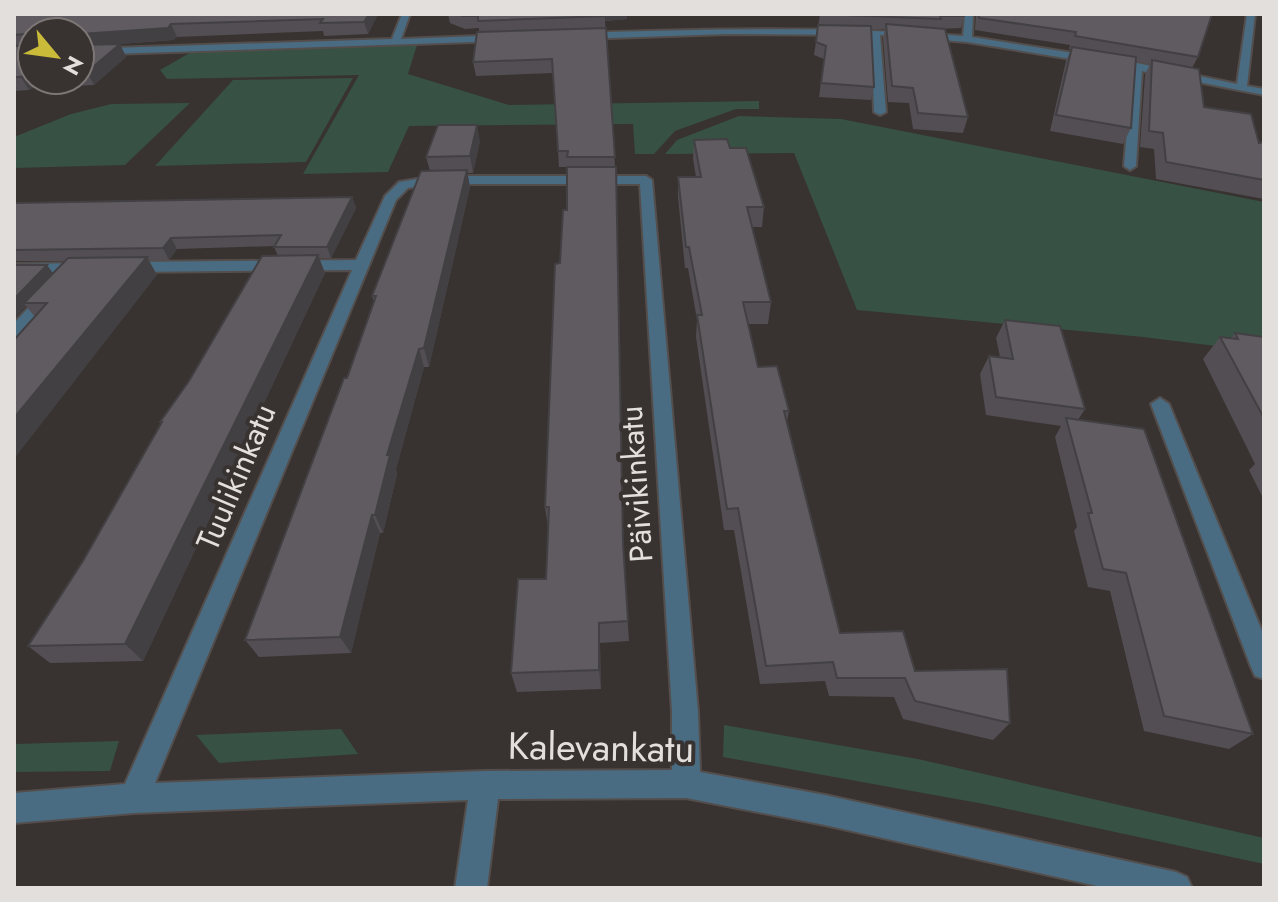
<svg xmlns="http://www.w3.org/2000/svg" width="1278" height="902" font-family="Jost,sans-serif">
<rect width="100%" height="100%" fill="#383230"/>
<!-- green -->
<path fill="#375144" d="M417,45L408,74L509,105L759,101V109H736L675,131L654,154H635L633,124L409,126L388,172L303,174L359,75L167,79L160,70L193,51Z
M353,78L306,162L155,166L233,80Z
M190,103L125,165L14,168V137L71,114L111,104Z
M739,116L841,119L1264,202V352L1143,337L857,310L794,153L665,154L677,140Z
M724,725L918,759L1264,838V864L984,804L723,757Z
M341,729L358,754L219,763L196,735Z
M119,741L110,771L14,772V744Z"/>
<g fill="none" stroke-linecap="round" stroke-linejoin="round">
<!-- minor casing -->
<g stroke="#534e4c" stroke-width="4">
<path id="minor" d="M402,14H410L401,39L504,35L509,38L504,41L80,55V49L392,39Z
M965,14H973L972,37L1137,63L1237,84L1247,14H1255L1247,86L1264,89V95L1142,71L1136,166L1130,170L1124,166L1132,69L967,42L880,35L886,112L880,115L874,112L871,35L728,34L580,39L575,36L580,33C708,29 835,26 963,36Z
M435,176H646L652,180L698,712L700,772L825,795L1176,872L1187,877L1192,888H1106L825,825L686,798L498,799L487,888H455L468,800L134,813L14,823V793L125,784L352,270L126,272L118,267L126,262L356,260L385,196L399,182ZM435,184H640L672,712V770L485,771L155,783L396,200L408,188Z
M86,263L91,265V271L14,274V264Z
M50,289L56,291V297L20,337L14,338V323L44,291Z
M1160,398L1169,404L1264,636V679L1255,676L1251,667L1151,404Z"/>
</g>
<!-- minor -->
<use href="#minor" fill="#4a6c83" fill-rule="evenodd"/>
</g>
<!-- wall -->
<path fill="#524e53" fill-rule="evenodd" d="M14,14H378L368,34L324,36L323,31L177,37L173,40L120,44L126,57L94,85L33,88L29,90L14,91ZM32,32H80V80H32Z
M448,14H627V19L605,21L615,167L623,548L629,641L600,643L601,689L517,692L511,673L546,579L548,527L545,507L560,263L567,210L568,167H559L553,73L476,76L473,62L479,32V28L465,29L450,23Z
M820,14H965L961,28L939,29L968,117L963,133L913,129L909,103L888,102L883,38L885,29H871L874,87L871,100L819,97L824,59L814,55Z
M976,14H1212L1198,57L1192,68L1204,107L1259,143L1264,142V199L1156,179L1154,149L1140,147L1145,75L1150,64L1135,61L1131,128L1123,144L1050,131L1066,61L1071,50L1069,49L1070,45L975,30Z
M694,140L730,148L764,207L762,227H752L771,302L768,324H748L758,367L789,411L787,421L840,633L915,671L1010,723L993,740L903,719L894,697L829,696L825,681L760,684L734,530H724L696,337L697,320L688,268H685L678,197V177H696L693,159Z
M480,141L473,173H467L470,187L429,367H424L396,469L397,474L383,533H380L351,653L259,657L245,640L347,378L374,302L372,296L430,171L426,157Z
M352,197L356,208L331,258H319L325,273L143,661L50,663L28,646L83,561L161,425L160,422L278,256L274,247L275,246L177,249L169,260H148L157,275L35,317L26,306L14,319V265L53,273L65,261H14V203Z
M1005,320L1085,409L1078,420L1253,734L1229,749L1144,731L1110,591L1088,587L1074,531L1077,527L1055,437L1061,426L986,415L980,374L989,356L1000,357L996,338Z
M1235,333L1264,337V500L1249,470L1255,464L1203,359L1220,337L1231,338Z"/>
<!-- shaded-wall -->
<path fill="#424043" d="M369,14H378L368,34L364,22Z
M605,14H627V19L605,21Z
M171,24L177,37L173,40L120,44L126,57L94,85L87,72L80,47V34Z
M25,74L33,88L29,90L21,77Z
M477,125L480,141L473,173L470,156Z
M467,170L470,187L429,367L424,348Z
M352,197L356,208L331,258L327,247Z
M171,238L177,249L169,260L163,248Z
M318,255L325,273L143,661L125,644Z
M147,257L157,275L14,459V418Z
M47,265L55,276L24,303L26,306L14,319V299Z
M419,349L424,367L396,469L397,474L383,533L375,515L387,455Z
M372,515L380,533L351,653L340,637Z
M599,623L600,643L601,689L599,670Z"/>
<!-- building -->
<path fill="#5f5b60" stroke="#424043" stroke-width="2" d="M14,14H369L364,22L320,23L323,19L171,24L168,28L80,34V32H32V74H25L21,77H14V46L27,45L28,37L25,34L14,35Z
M457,14H605V16L478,21V16H463Z
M820,14H965L964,16H940L941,19Z
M979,14H1212L1198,57L1075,36L1076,32L979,18Z
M886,24L945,29L968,117L918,113L913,88L892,86Z
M818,25L871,26L874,87L821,83L826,46L816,42Z
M606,28L615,157H567L568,151H558L552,59L473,62L477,32Z
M120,44L87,72H80V45Z
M1072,47L1136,57L1131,128L1056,115Z
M1152,60L1199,69L1204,107L1251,114L1259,143L1264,142V180L1166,162L1163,133L1149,131Z
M438,125H477L470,156L426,157Z
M727,139L730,148H746L764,207H747L771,302H743L758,367L777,366L789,411H784L840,633L903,631L915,671L1007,669L1010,723L915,701L905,678H837L833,662L766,666L738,508L727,509L697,315H702L689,247H686L678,177H701L694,140Z
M567,167H616L623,543L628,621L599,623V670L511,673L518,579H546L549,507H545L555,264L560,263L563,210H567Z
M467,170L424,348L419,349L387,455H390L375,515H372L340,637L245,640L344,378H347L376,296H372L421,171Z
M352,197L327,247H274L281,235L171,238L163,248L14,250V203Z
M318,255L125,644L28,646L83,561L162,422H160L189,381L262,256Z
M147,257L14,418V340L47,303H24L68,258Z
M14,265H47L14,299Z
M1005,320L1060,326L1085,409L996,397L989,356L1013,359Z
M1235,333L1264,337V418L1220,337L1238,339Z
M1066,418L1144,429L1253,734L1164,716L1126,573L1103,569L1088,513H1092Z"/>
<g text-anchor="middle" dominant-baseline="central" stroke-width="8" stroke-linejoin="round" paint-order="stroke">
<!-- street labels -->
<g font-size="32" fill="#e2dfdd" stroke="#383230">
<text transform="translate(236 477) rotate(-67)">Tuulikinkatu</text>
<text transform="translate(636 484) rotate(-94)">Päivikinkatu</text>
</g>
<!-- near-street labels -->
<g font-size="38" fill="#e2dfdd" stroke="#383230">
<text transform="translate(601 747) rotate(1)">Kalevankatu</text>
</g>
</g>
<!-- border -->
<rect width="1278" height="902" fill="none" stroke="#e2dfdd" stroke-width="32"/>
<!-- north arrow -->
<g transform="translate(56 56) rotate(119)"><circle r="38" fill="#383230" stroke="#7c7775" stroke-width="2"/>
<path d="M0-6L14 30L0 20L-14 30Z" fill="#c9ba3a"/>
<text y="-12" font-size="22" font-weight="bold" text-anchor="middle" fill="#e2dfdd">N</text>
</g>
</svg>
